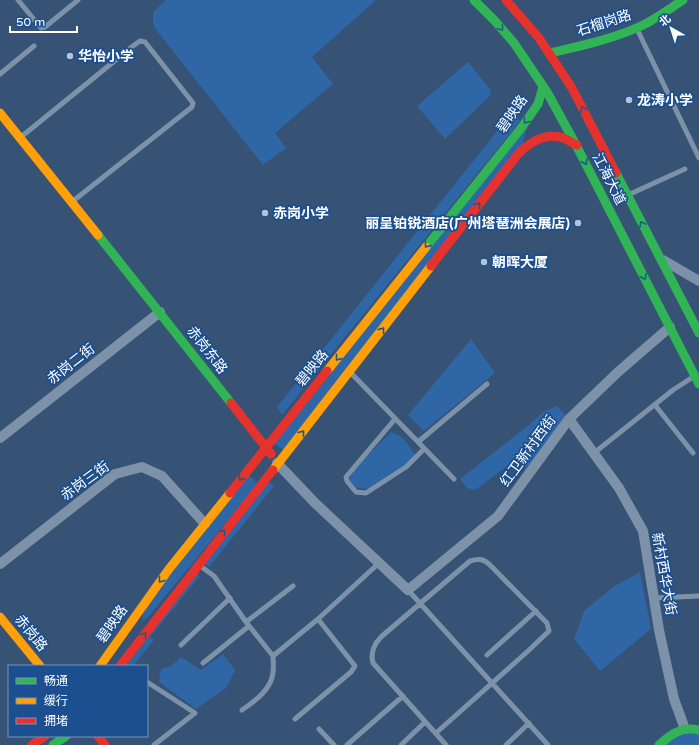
<svg xmlns="http://www.w3.org/2000/svg" width="699" height="745" font-family="'Varela Round','Noto Sans SC',sans-serif">
<rect width="100%" height="100%" fill="#365274"/>
<!-- green -->
<path fill="#2f66a5" d="M166,0H376L312,57L333,84L275,133L286,148L263,165L157,31L153,24V12Z
M468,62L490,89L491,95L445,139L417,106Z
M515,112L520,121L282,415L277,407L509,116Z
M528,122L522,146L283,450L273,443Z
M471,339L495,373L424,431L408,415Z
M557,406L565,415L561,427L526,468L513,462L475,490L467,488L460,479L530,424L543,412Z
M391,432C404,435 408,444 415,455L406,465L368,489L357,488L349,480L355,468Z
M248,474L258,484L148,617L142,621L144,608Z
M267,480L274,486L209,567L203,563Z
M640,572L651,629L600,671L574,639L584,611L613,587Z
M196,573L200,576L150,637L154,640L133,666H125Z
M223,654L235,670L226,688L196,709L159,682L160,673L162,668L170,667L181,657L201,670Z
M699,733V745H663L676,735Z"/>
<g fill="none" stroke-linecap="round" stroke-linejoin="round">
<!-- lane -->
<path stroke="#7d92a8" stroke-width="5" d="M18,0L41,28L45,27L78,0
M637,29L699,158
M0,74L34,46
M21,137L133,46L140,41L145,42L193,103L192,107L73,201
M630,194L685,169
M350,372L454,479
M655,405L693,453
M395,419L346,477L347,481L356,492L366,493L406,467L424,449
M418,442L487,384
M594,453L673,390L693,377
M199,565L214,576L246,622L273,656L318,619L379,563
M408,590L548,745
M654,598L699,596
M246,622L293,586
M181,645L230,598
M487,655L536,611
M203,663L249,626
M147,682L195,713L154,745
M242,710C255,701 272,689 273,672C274,667 273,661 273,656
M295,719L351,672L355,666L318,619
M319,729L334,745
M436,733L528,651L549,631L547,623L491,566C484,559 480,558 470,561L382,636L376,643L373,650L372,657L373,663L446,745
M347,745L403,696
M401,745L425,722
M506,745L529,723"/>
<!-- street -->
<path stroke="#7d92a8" stroke-width="10" d="M663,260L699,281
M569,419L619,488L643,531L659,630L674,699L685,729
M0,438L160,312
M277,463L315,503L408,590L498,516L569,419L618,372L670,327
M0,564L115,474L142,467L162,476L205,524"/>
<!-- fast -->
<path stroke="#30b455" stroke-width="9" d="M474,0L495,21L514,43L547,92L576,145L699,384
M550,53C580,46 613,39 641,26C656,19 669,9 683,0
M616,173L699,333
M98,235L231,403
M426,247L522,127L538,104L543,87
M53,745L66,736
M659,745C671,734 682,726 699,730"/>
<!-- slow -->
<path stroke="#ff9f0a" stroke-width="9" d="M0,113L98,235
M327,371L426,247
M273,470L431,266
M0,617L40,666
M100,666L169,569L230,493"/>
<!-- jam -->
<path stroke="#e5322d" stroke-width="9" d="M506,0L539,38L572,88L616,173
M431,266L518,154C529,143 543,133 560,137C566,138 571,143 577,145
M231,403L271,454
M230,493L327,371
M120,666L273,470
M98,736L105,745
M32,745L45,736"/>
</g>
<!-- one-way arrows -->
<defs><path id="oneway-chevron" d="M-2-3.5L2.5 0L-2 3.5" fill="none" stroke-width="1.6" stroke-linecap="round" stroke-linejoin="round"/></defs>
<g stroke="#1d5989">
<use href="#oneway-chevron" transform="translate(501 28) rotate(50)"/>
<use href="#oneway-chevron" transform="translate(583 109) rotate(-117)"/>
<use href="#oneway-chevron" transform="translate(526 121) rotate(126)"/>
<use href="#oneway-chevron" transform="translate(585 162) rotate(63)"/>
<use href="#oneway-chevron" transform="translate(478 205) rotate(-52)"/>
<use href="#oneway-chevron" transform="translate(642 224) rotate(-118)"/>
<use href="#oneway-chevron" transform="translate(427 245) rotate(129)"/>
<use href="#oneway-chevron" transform="translate(644 277) rotate(63)"/>
<use href="#oneway-chevron" transform="translate(382 330) rotate(-52)"/>
<use href="#oneway-chevron" transform="translate(338 358) rotate(129)"/>
<use href="#oneway-chevron" transform="translate(302 433) rotate(-52)"/>
<use href="#oneway-chevron" transform="translate(241 478) rotate(129)"/>
<use href="#oneway-chevron" transform="translate(223 532) rotate(-52)"/>
<use href="#oneway-chevron" transform="translate(161 580) rotate(127)"/>
<use href="#oneway-chevron" transform="translate(144 635) rotate(-53)"/>
</g>
<!-- markers -->
<g fill="#b9c2ce" stroke="#1b4f8f" stroke-width="1.5">
<circle cx="70" cy="56" r="4"/>
<circle cx="629" cy="100" r="4"/>
<circle cx="265" cy="213" r="4"/>
<circle cx="578" cy="223" r="4"/>
<circle cx="484" cy="262" r="4"/>
</g>
<g text-anchor="middle" dominant-baseline="central" stroke-width="3.5" stroke-linejoin="round" paint-order="stroke">
<!-- street labels -->
<g font-size="14" fill="#fff" stroke="#1b4f8f">
<text transform="translate(604 23) rotate(-18)">石榴岗路</text>
<text transform="translate(512 114) rotate(-55)">碧映路</text>
<text transform="translate(609 179) rotate(63)">江海大道</text>
<text transform="translate(207 350) rotate(52)">赤岗东路</text>
<text transform="translate(71 364) rotate(-38)">赤岗二街</text>
<text transform="translate(312 368) rotate(-51)">碧映路</text>
<text transform="translate(528 451) rotate(-54)">红卫新村西街</text>
<text transform="translate(85 481) rotate(-36)">赤岗三街</text>
<text transform="translate(664 574) rotate(80)">新村西华大街</text>
<text transform="translate(112 624) rotate(-55)">碧映路</text>
<text transform="translate(31 633) rotate(51)">赤岗路</text>
</g>
<!-- poi labels -->
<g font-size="14" font-weight="bold" fill="#fff" stroke="#1b4f8f" text-anchor="start">
<text x="78" y="56">华怡小学</text>
<text x="637" y="100">龙涛小学</text>
<text x="273" y="213">赤岗小学</text>
<text x="570" y="223" text-anchor="end">丽呈铂锐酒店(广州塔琶洲会展店)</text>
<text x="492" y="262">朝晖大厦</text>
</g>
</g>
<!-- legend -->
<rect x="8" y="665" width="140" height="72" fill="#1b4f8f" stroke="#7695bc"/>
<rect x="16" y="678" width="20" height="6" fill="#30b455" stroke="#7695bc"/>
<text x="44" y="685" font-size="12" fill="#ffffff">畅通</text>
<rect x="16" y="698" width="20" height="6" fill="#ff9f0a" stroke="#7695bc"/>
<text x="44" y="705" font-size="12" fill="#ffffff">缓行</text>
<rect x="16" y="718" width="20" height="6" fill="#e5322d" stroke="#7695bc"/>
<text x="44" y="725" font-size="12" fill="#ffffff">拥堵</text>
<!-- north arrow -->
<g transform="translate(671 28) rotate(321)" stroke="#1b4f8f" stroke-width="3" paint-order="stroke">
<path d="M0-3L7 15L0 10L-7 15Z" fill="#ffffff"/>
<text y="-6" font-size="11" font-weight="bold" text-anchor="middle" fill="#ffffff">北</text>
</g>
<!-- scale -->
<path d="M10 26v6h67v-6" fill="none" stroke="#ffffff" stroke-width="2"/>
<text x="16" y="26" font-size="12" fill="#ffffff" stroke="#1b4f8f" stroke-width="3" paint-order="stroke">50 m</text>
</svg>
